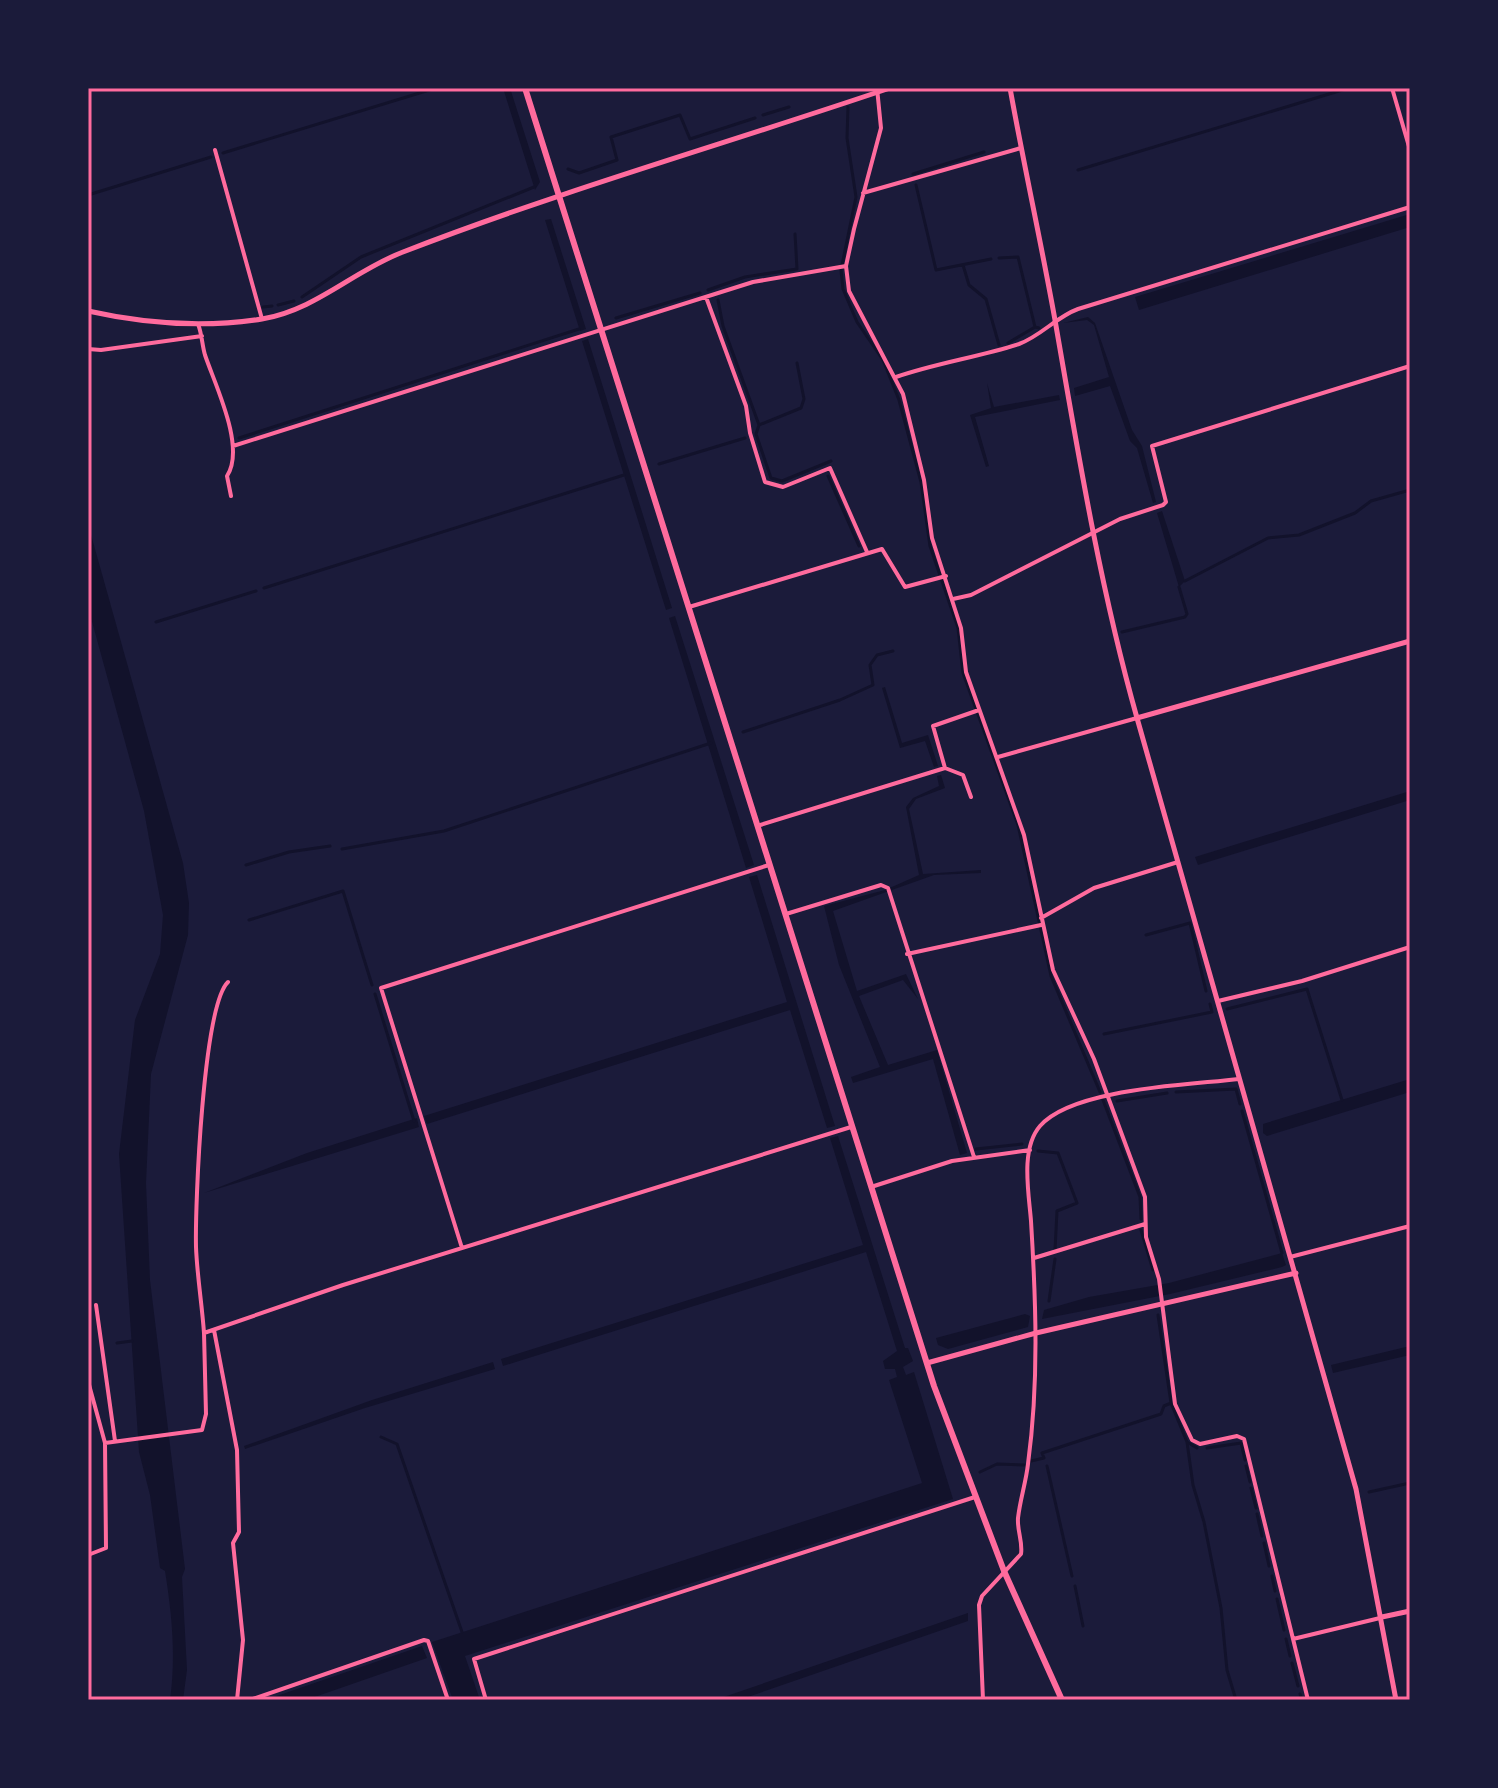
<svg xmlns="http://www.w3.org/2000/svg" width="1498" height="1788" font-family="Commissioner,sans-serif">
<rect width="100%" height="100%" fill="#1b1b3a"/>
<!-- water -->
<path fill="#12122b" d="M503,88H510L540,182L535,190Z
M1410,214V227L1139,310L1135,297Z
M551,219L586,329L580,331L545,220Z
M1088,317L1095,323L1132,430L1142,446L1156,502L1153,503L1137,448L1130,441L1110,386L1075,396L1074,388L1109,377L1094,325L1087,320L1063,323Z
M588,339L672,608L666,610L582,341Z
M987,383L994,407L1059,395L1060,400L975,417L989,466L986,467L970,415L991,408Z
M1162,511L1185,581L1179,587L1157,513Z
M88,524L183,863L189,903L188,935L151,1074L146,1183L150,1280L185,1569L182,1577L187,1670L183,1700H170C176,1656 172,1615 165,1571L160,1568L150,1495L139,1452L119,1154L135,1020L160,954L163,915L144,811L88,607Z
M675,616L754,865L746,868L669,618Z
M885,687L902,743L928,735L938,766L934,767L925,741L900,748L882,688Z
M941,775L945,788L916,799L909,809L923,874L981,870V873L934,875L833,911L857,991L906,974L918,999L903,980L859,996L888,1065L937,1050L967,1153L960,1155L933,1059L853,1083L851,1077L880,1067L839,965L824,906L885,890L919,875L906,807L913,798L939,786L937,776Z
M1410,791V800L1198,865L1195,857Z
M757,875L835,1126L827,1128L790,1010L427,1124L424,1116L787,1002L749,877Z
M1410,1079V1092L1267,1136L1263,1133V1124Z
M417,1118L419,1127L204,1193L307,1153Z
M838,1136L905,1348H908L913,1361L903,1367L906,1375L914,1372L953,1499L465,1656L480,1700H453L432,1642L922,1483L889,1380L897,1377L895,1369H885L883,1361L897,1351L866,1252L503,1366L501,1359L863,1245L830,1138Z
M1282,1253L1286,1265L1282,1267L1170,1294L1042,1319L1044,1310L1089,1297L1169,1283Z
M1025,1314L1030,1316L1028,1327L948,1349L938,1345L936,1338Z
M1410,1346V1355L1333,1373L1331,1365Z
M493,1362L495,1369L365,1408L245,1449L244,1446L372,1400Z
M968,1613V1621L739,1700H715Z
M422,1646L427,1658L306,1700H265Z"/>
<g fill="none" stroke-linecap="round" stroke-linejoin="round">
<!-- stream -->
<path stroke="#12122b" stroke-width="3" d="M851,90L852,88
M848,107L847,138L856,197L841,270L843,289L857,322L883,360L899,400L921,482L930,546L958,628L963,673L1018,825L1051,976L1100,1092
M763,115L789,107
M223,153L436,88
M568,169L579,173L617,160L611,137L680,115L690,139L755,118
M1078,170L1349,88
M913,174L984,152
M916,185L936,270L991,259
M88,195L211,157
M999,258L1018,257L1035,327L1039,328
M963,265L969,285L986,299L999,345
M708,290L745,277L797,269L795,234
M302,297L361,257L534,187
M718,300L723,326L759,425L756,434L771,478L782,481L831,461
M278,305L294,301
M263,307L272,306
M616,318L700,293
M1008,343L1035,327
M759,425L801,408L804,399L797,363
M239,438L579,329
M659,464L745,438
M828,476L859,546
M1185,581L1268,538L1299,535L1355,513L1371,501L1410,490
M264,588L624,475
M156,622L256,591
M1122,632L1185,617L1187,614L1179,587
M743,732L840,700L873,685L870,665L877,655L893,651
M342,849L444,831L711,743
M246,865L289,852L330,846
M249,920L343,891L372,985
M1146,935L1190,923L1206,991
M375,994L414,1121
M1227,1009L1307,989L1342,1100
M1104,1034L1212,1012L1210,1004
M1176,1092L1236,1089L1240,1104
M1103,1100L1140,1197L1141,1219
M1117,1101L1167,1093
M1242,1111L1282,1253
M976,1149L1022,1144
M1038,1151L1058,1153L1077,1203L1057,1211L1055,1250
M1141,1230L1153,1270
M1049,1301L1055,1259
M1158,1315L1171,1403L1187,1442L1193,1485L1204,1522L1221,1608L1227,1670L1236,1700
M117,1343L132,1341
M381,1437L397,1444L462,1632
M1187,1442L1197,1448
M1207,1448L1241,1443L1245,1460
M1031,1461L1044,1458L1042,1453L1161,1414L1164,1406L1171,1403
M1047,1466L1072,1576
M1246,1466L1250,1482
M980,1472L997,1464L1024,1465
M1251,1488L1256,1508
M1369,1492L1410,1483
M1257,1514L1262,1536
M1264,1543L1269,1566
M1272,1576L1275,1591
M1075,1586L1083,1626
M1277,1599L1284,1630
M1286,1639L1290,1656
M1292,1663L1298,1686
M1300,1694L1302,1700"/>
<!-- minor -->
<path stroke="#ff6b9d" stroke-width="4" d="M877,88L881,128L854,229L846,266L849,291L903,394L924,480L932,538L961,628L966,672L1024,835L1053,970L1094,1059L1145,1197L1146,1237L1159,1279L1175,1404L1192,1440L1200,1444L1237,1436L1244,1439L1308,1700
M1392,88L1410,150
M215,150L262,319
M863,193L1021,148
M706,297L746,406L750,433L765,482L783,487L830,468L867,552
M198,324C202,334 202,345 205,355C215,385 246,447 227,476L231,496
M88,349L101,350L202,336
M896,377C936,363 979,357 1019,344C1041,336 1056,317 1078,309L1410,207
M233,446L753,282L846,266
M953,599L971,595L1120,519L1163,505L1166,502L1152,446L1410,366
M689,607L882,549L905,587L946,576
M998,757L1137,718
M945,768L933,726L979,710
M757,826L945,768L963,775L971,797
M786,914L881,885L888,888L974,1157
M1041,918L1094,888L1178,862
M907,954L1041,925
M1218,1001L1302,981L1410,947
M871,1187L952,1161L1030,1150
M462,1248L381,988L769,865
M1290,1257L1410,1226
M1034,1258L1145,1224
M96,1305L115,1441
M214,1330L237,1450L239,1532L233,1543L243,1640L237,1700
M204,1333C202,1304 197,1275 196,1247C195,1204 203,1006 228,982
M88,1381L105,1443L106,1548L88,1555
M105,1443L202,1430L206,1414L204,1333L343,1285L851,1127
M1293,1639L1380,1618
M250,1700L424,1640L428,1641L448,1700
M486,1700L474,1659L975,1497
M983,1700L979,1605L982,1596L1021,1554C1023,1542 1017,1531 1018,1518C1020,1500 1026,1482 1028,1464C1039,1383 1036,1302 1031,1221C1029,1194 1020,1149 1040,1126C1073,1088 1190,1085 1239,1079"/>
<!-- tertiary -->
<path stroke="#ff6b9d" stroke-width="5" d="M1137,718L1356,1489L1396,1700
M927,1363L1036,1333L1296,1273
M1382,1617L1410,1611"/>
<!-- secondary -->
<path stroke="#ff6b9d" stroke-width="5" d="M1010,88C1024,166 1041,242 1055,320C1078,453 1100,587 1137,718L1410,641
M88,311C146,324 204,328 262,319C316,310 353,271 403,252C563,190 728,143 890,88"/>
<!-- trunk -->
<path stroke="#ff6b9d" stroke-width="6" d="M525,88L934,1386L1004,1571L1062,1700"/>
</g>
<!-- border -->
<rect width="1498" height="1788" fill="none" stroke="#1b1b3a" stroke-width="180"/>
<rect x="90" y="90" width="1318" height="1608" fill="none" stroke="#ff6b9d" stroke-width="3"/>
</svg>
